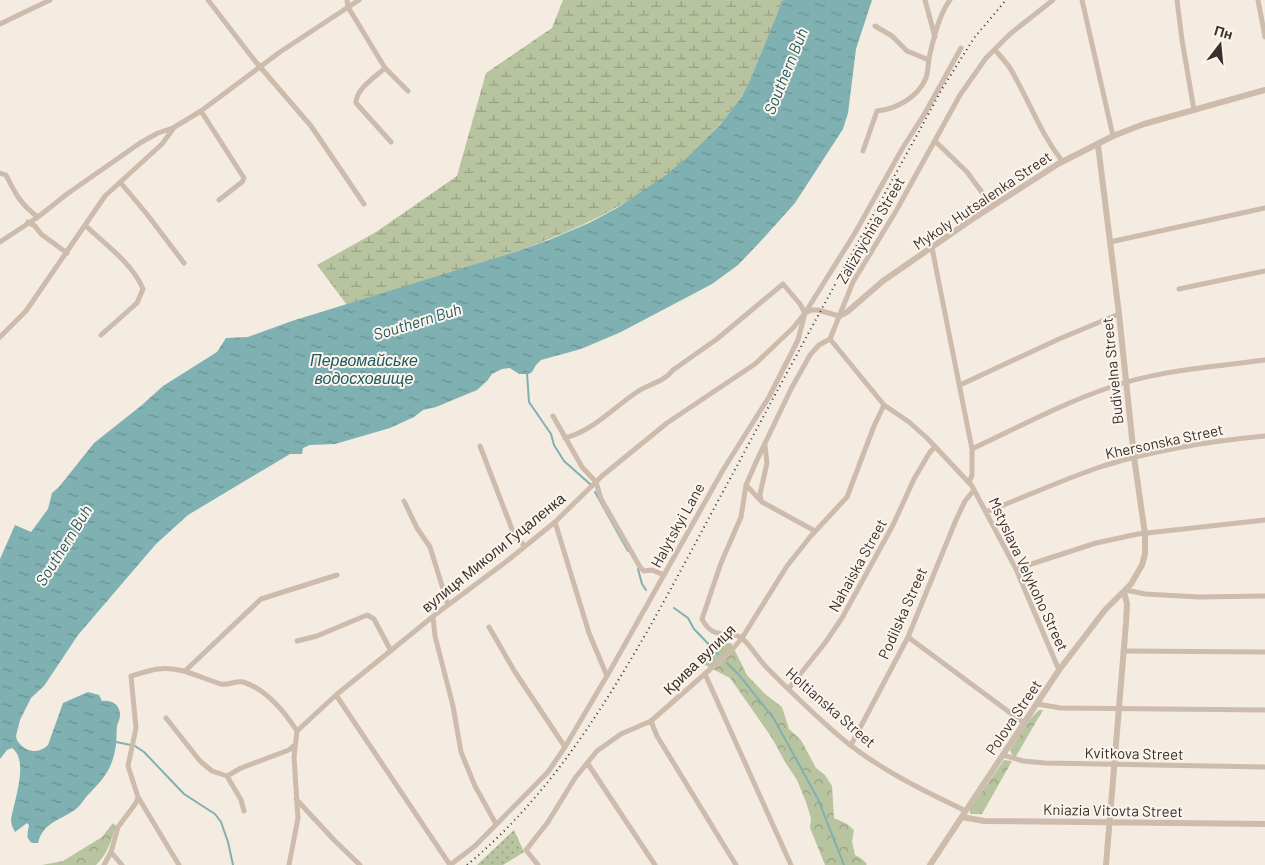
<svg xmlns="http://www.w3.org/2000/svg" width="1265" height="865" font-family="Barlow,sans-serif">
<defs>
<pattern id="grass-dots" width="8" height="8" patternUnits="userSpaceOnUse" patternTransform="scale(1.25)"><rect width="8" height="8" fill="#b8c4a0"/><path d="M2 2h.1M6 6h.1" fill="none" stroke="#97a083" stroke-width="1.8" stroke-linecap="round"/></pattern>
<pattern id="forest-crowns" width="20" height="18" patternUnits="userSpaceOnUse" patternTransform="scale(1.25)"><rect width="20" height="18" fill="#b8c4a0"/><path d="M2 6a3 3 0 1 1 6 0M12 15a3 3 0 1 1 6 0" fill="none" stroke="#97a083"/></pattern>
<pattern id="wetland-marsh" width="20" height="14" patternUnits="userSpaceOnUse" patternTransform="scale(1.25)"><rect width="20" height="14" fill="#b8c4a0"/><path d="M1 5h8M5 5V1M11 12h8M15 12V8" fill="none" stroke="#97a083"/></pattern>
<pattern id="water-ripples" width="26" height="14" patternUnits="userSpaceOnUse" patternTransform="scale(1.25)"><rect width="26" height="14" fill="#7fb0b2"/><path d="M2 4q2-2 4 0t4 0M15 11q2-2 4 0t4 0" fill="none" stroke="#699091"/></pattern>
</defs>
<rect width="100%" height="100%" fill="#f4ebe1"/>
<!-- grass -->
<path fill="url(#grass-dots)" d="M514,830L524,852L503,865H477Z"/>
<!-- forest -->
<path fill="url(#forest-crowns)" d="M731,643L747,675L765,694L782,707L789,729L801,740L816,768L825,775L832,786L834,818L847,824L854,830L852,841L855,855L862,859L867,864L866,865H825L810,828L811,818L806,802L797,780L785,762L772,738L730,678L705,665L706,646Z
M1039,710H1043L1015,758L1013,757L1010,750L1030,719Z
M1004,760L1012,761L982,814H970V809Z
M113,823L116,826C111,841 107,855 96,865H42L63,861L102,837Z"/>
<!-- wetland -->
<path fill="url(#wetland-marsh)" d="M563,0H783C771,32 760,69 741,97C674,194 574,234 467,268C427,281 387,293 347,305L317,265L376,232L457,176L486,73L552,28Z"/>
<!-- water -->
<path fill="url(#water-ripples)" d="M783,0H872L856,49L848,113L843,129L795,203L759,243L738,265L712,284L621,332L581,349L541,360L536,365L532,372L528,374H519L510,368L502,369L492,374L487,381L477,390L436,407L423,410L414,417L390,428L335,444L310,445L303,448L302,454H290L188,515L156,544L78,635L44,686L31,698L20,720L16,736L17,740C24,752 38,755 48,745L63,703L88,692L99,695L102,701C111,700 120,704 120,715C120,719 118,722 117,726C116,732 117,739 116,745C112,771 103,779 86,797C82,802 79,808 73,811C58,821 43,823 38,843H32C25,838 28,832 29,825L27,823L15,832L12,826L11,821C13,803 30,761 12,748L7,750L0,759V559L15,525L31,532L48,509L52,493L59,487L94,443L142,405L163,386L217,352L226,338L248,337L292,321L512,253L549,240L589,223L617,208L666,175L690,155L720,125L742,96L749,83Z"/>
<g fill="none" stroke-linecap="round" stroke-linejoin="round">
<!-- stream -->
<path stroke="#7fb0b2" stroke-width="2" d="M527,373L529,402L551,434L554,445L564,461L590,484
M595,492L628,551
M638,569L642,584L646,590
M674,608L688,618L694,629L718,654
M727,663L740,676L774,719L818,799L844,865
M116,742L131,745
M135,746L144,752L184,794L215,814L221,822L228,842L233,865"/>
<!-- minor -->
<path stroke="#cdbbac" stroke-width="5" d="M208,0L255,61L311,126L364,204
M347,0L348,7L385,68L408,91
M925,0L935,37
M1082,0L1113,136
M1177,0L1182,40L1194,110
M1258,0L1265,37
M0,24L50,0
M875,26L892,36L907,51L929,60
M995,50C1000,56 1006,62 1010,68C1029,100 1039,131 1062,161
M385,68C375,77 356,89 356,103L391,142
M201,111L244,178L242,182L219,200
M935,141L967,172L992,206
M863,151L877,111C897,109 918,97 926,78C928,72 928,65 929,58C933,41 939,14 950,0
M0,173L6,175C15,193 21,205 38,217
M120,182L146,213L184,263
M28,222L35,226L41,234L67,253
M86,226C105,244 133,264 143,289L137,303L101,335
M0,242L38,217L67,194L140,143L158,133L173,128L201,111L280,52L359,0
M1110,242L1265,208
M932,248L972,449V475L969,483
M1179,289L1265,271
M0,337L26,311L105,196L162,144L173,129
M830,339L884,405L909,422L928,439L972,486L1016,569L1059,670
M960,385L1059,339L1119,314
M553,416L582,467L596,482L601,499L640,567L644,571L652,570L664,575
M565,438C594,430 613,408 637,392C649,384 664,382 673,370L717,339L783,284L800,304L805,313
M480,446L515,537L525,546
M972,449C1017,428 1061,404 1108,388C1158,370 1213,367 1265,360
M746,485L762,502L815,531
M404,501L417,528L430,547L448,605
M761,501L760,494L767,463L765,446
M986,512C1025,497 1064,479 1103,466C1155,450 1211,441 1265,436
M555,522L589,633L607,676
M1016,569L1096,543L1138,534L1265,520
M1126,590L1145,594L1199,597L1265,596
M433,617L435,636L453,706L461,752L475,786L496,824
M489,627L515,672L565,747
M908,637L1024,723
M297,641L317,636L367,615L374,619L391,651
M1123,651L1265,652
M185,671L261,599L337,575
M705,674L791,865
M789,688L825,643L842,618L893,525L914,479L930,452L935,447
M336,695L450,865
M1037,704L1061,708L1265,710
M166,718L200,761L212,771L227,776L241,768L289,750L295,745
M651,721L657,736L736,865
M851,745L908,637L956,520L965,501L974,490
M1003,755L1023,761L1045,763L1265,767
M588,764L655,865
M227,776L241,800L244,811
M296,799L334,840L360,865
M966,811C926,792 885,772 850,745C821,722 794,695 768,669C759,660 753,649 744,640C732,628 714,643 702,619L721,563L741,517L746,485L757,460L791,389L810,355L819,345L830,339L853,282L896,211L960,95L986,58L1010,34L1053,0
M111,852L122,865
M104,865L111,852L118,827L136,803L138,797
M179,865L138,797L128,766L136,728L131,676C140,674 149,670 158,669C181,666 200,678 221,684C228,686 236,680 243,682C266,689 284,711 297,731
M289,865L298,818L294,757L297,731L336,695L436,614L507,561L555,522L602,476L667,423L755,364L793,328L805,313L811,310H818L839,316
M450,865L475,846L548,772L565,747L611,669L723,470L769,397L798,340L805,313L855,233L902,149L925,113L961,48
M538,865L526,850L548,822L575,778L597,751L621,734L651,721L731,651L742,638L787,566L810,537L847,497L874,426L884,405"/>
<!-- tertiary -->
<path stroke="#cdbbac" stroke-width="6" d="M839,316L847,312L883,281L971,220L1058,164L1113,136L1144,124L1265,90
M962,817L984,821L1265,824
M930,865L1059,670L1105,610L1131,584L1142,565L1145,554V534L1134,457L1119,314L1098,145
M1106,865L1126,623L1127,604L1124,592"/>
<!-- rail -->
<path stroke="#3b302b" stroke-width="2" stroke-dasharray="1 4" stroke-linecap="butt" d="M467,865C545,800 598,717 648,630C679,575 708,519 738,464C805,338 874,214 942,89L974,38L1006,0"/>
</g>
<g text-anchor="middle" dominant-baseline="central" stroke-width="4" stroke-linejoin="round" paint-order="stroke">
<!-- street labels -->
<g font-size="15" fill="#3b302b" stroke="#fbf5ee">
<text transform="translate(982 200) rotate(-34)">Mykoly Hutsalenka Street</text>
<text transform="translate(870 230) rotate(-60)">Zaliznychna Street</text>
<text transform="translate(1112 371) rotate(-96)">Budivelna Street</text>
<text transform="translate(1164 441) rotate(-12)">Khersonska Street</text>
<text transform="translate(677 525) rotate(-61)">Halytskyi Lane</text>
<text transform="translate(493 552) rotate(-39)">вулиця Миколи Гуцаленка</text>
<text transform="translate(857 565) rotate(-61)">Nahaiska Street</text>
<text transform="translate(1029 574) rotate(65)">Mstyslava Velykoho Street</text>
<text transform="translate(902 613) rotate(-66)">Podilska Street</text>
<text transform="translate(699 659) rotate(-44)">Крива вулиця</text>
<text transform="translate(831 707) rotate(41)">Holtianska Street</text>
<text transform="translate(1013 717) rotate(-56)">Polova Street</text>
<text transform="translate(1134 753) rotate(1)">Kvitkova Street</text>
<text transform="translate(1113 810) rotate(1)">Kniazia Vitovta Street</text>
</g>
<!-- water labels -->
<g font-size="16" font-style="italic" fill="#1f5a5e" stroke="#fbf5ee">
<text transform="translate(785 71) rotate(-68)">Southern Buh</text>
<text transform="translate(417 321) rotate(-17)">Southern Buh</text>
<text x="364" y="359">Первомайське<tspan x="364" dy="18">водосховище</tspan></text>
<text transform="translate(63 545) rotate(-58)">Southern Buh</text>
</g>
</g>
<!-- north arrow -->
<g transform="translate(1220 45) rotate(16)" stroke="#fbf5ee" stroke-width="4" paint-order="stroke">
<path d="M0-4L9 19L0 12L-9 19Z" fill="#3b302b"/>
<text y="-8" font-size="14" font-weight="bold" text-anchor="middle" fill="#3b302b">Пн</text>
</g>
</svg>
